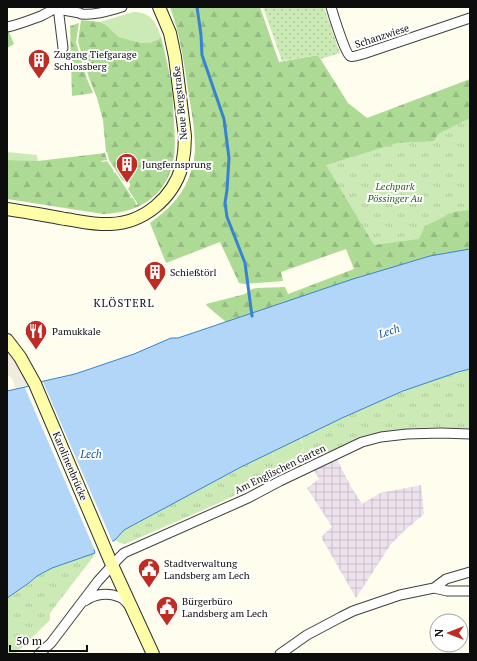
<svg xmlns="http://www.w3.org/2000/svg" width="477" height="661" font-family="'PT Serif',serif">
<defs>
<pattern id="industrial-grid" width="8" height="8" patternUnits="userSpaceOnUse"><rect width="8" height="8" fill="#ece1ec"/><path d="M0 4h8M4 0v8" fill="none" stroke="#c9c0c9"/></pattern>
<pattern id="forest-firs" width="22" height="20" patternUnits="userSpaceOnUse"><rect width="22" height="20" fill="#addb96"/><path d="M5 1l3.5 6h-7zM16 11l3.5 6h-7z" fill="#94bb80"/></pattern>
<pattern id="park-tufts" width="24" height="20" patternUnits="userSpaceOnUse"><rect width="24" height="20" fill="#cceab6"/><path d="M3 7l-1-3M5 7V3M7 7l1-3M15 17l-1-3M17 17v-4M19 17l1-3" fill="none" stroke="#aec89b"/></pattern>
<pattern id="garden-dots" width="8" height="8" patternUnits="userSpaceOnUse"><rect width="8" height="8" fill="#cceab6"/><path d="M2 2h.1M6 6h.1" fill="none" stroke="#aec89b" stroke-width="1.8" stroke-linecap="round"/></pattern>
</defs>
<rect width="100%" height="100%" fill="#fffded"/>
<!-- industrial -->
<path fill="url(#industrial-grid)" d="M336,458L350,485L362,504L380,493L421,485L424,514L403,532L391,544L356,598L321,537L332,527L307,488L319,479L314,470Z"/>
<!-- grass -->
<path fill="#cceab6" d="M133,12C151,12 156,22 161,37L159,39L150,43H141L119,37L106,25L100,22Z
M7,152L37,155L38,162L7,160Z
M300,438L304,448L298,455L287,461L274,459L272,452Z"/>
<!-- forest -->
<path fill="url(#forest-firs)" d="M170,7H260L279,62L318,55L348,103L367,118L470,79V249L430,256L353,279L226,322L207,306L206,304L245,294L252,289L257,288L285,287L288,294L354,269L346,249L281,272L283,281L244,284L239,283L220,242L166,263L150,223C166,211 180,199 188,180C192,170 195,158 195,148C195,128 191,109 188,90C184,62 180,34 170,7Z
M81,20L100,22L106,25L119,37L141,43H150L159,39L161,37C165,52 168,67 171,82C173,95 173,109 174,122C175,137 176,152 172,167C162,200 135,213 103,214L7,199V160L38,161L105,153L107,160L101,161L102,162L107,161L114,171H113L114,173L115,172L131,196L130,197V198L132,197L136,203L135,204L136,205L138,204L128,189L130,186V183L127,181H123L109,160L107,152H106L103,120L97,98L89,78L78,42Z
M79,23L76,42L87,79L93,93L72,96L70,26Z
M7,32H9L14,44L7,48Z"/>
<!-- park -->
<path fill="url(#park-tufts)" d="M470,118V210L454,212L425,226L419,239L374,245L326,165L397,143L434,141L438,134Z
M470,369V429C433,426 396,427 360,437L210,507L125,544L120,543L115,540L124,530L241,467L272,452L274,459L287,461L298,455L304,449L301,438C343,417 385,397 429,382C443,377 456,372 470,369Z
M95,553L94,556L73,583L50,613V620L15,654H7V598L29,584L37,576L52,568Z"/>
<!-- garden -->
<path fill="url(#garden-dots)" d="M263,7H324L340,53L321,59L318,55L282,61Z"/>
<!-- plaza -->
<path fill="#efecdd" d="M7,331L18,341L12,345L30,386L16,389L12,378L7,375Z"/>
<!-- water -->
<path fill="#b1d6f7" stroke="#3783cf" d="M470,249V369L458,372L403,391L342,418L241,467L124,530L115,540L94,549L95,553L52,568L37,576L29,583L7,598V391L30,386L44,381L75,374L134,354L171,338H178L353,279L430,256Z"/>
<!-- pier -->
<path fill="#fffded" d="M43,382L113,543L96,550L97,552L96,553L25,388Z"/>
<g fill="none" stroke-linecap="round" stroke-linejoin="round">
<!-- stream -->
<path stroke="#3783cf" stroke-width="3" d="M197,7L201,35L202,55L224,119L229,158L227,190L225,203L227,217L245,263L252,316"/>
<!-- minor casing -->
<g stroke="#404040" stroke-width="11">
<path id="minor" d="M58,7L63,48
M331,7C333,14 345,53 350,56C354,58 361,54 366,53L470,18
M81,14C97,15 108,11 122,7
M7,27C18,25 30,20 41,16C47,13 52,10 58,7L63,10L80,13
M434,588L446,579L470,572
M85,601C94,594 108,592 119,597C123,598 126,602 129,605
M39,654L51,643L98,581L119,558L124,553L248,498L280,481L362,442L381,437L407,434L441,433L470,434
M280,654L307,635L341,617L353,611L400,595L434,588L447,591H470"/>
</g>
<!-- secondary casing -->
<g stroke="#2f2f2f" stroke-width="14">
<path id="secondary" d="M7,209C26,212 45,215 65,219C80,221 95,225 110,224C144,223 173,198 182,166C184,156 185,146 185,136L175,57L170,33L159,7
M7,340L20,357L35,384L112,565L153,654"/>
</g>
<!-- minor -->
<use href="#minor" stroke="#fff" stroke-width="9"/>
<!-- secondary -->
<use href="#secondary" stroke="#fffea8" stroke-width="12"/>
</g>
<!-- icons -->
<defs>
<g id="building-pin" transform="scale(1.15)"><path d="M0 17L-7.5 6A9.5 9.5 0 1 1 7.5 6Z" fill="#bf2c23" stroke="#fff"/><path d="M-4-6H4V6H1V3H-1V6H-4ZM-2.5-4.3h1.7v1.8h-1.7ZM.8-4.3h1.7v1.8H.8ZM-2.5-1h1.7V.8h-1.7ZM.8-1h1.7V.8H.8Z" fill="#fff"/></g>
<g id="restaurant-pin" transform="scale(1.15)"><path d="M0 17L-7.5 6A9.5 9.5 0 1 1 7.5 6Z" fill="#bf2c23" stroke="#fff"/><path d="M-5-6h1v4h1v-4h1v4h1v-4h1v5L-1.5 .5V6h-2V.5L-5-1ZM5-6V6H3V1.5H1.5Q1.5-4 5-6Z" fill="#fff"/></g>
<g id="civic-pin" transform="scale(1.15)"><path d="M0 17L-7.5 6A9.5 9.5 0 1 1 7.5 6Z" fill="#bf2c23" stroke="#fff"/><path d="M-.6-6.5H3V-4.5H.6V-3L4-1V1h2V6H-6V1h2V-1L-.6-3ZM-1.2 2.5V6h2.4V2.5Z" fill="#fff"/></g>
</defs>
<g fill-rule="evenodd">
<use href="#building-pin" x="39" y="60"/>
<use href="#building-pin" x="127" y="164"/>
<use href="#building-pin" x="155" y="272"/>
<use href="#restaurant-pin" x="36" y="331"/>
<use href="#civic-pin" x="149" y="569"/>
<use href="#civic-pin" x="167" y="607"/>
</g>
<g text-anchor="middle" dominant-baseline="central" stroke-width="4" stroke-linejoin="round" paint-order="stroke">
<!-- street labels -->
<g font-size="10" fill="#0d0d0d" stroke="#fff">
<text transform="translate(382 36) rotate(-18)">Schanzwiese</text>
<text transform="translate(180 103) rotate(-96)">Neue Bergstraße</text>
<text transform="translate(70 466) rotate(67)">Karolinenbrücke</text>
<text transform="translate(280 469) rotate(-26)">Am Englischen Garten</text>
</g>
<!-- poi labels -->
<g font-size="10" fill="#0d0d0d" stroke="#fff" text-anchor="start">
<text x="54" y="54">Zugang Tiefgarage<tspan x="54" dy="12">Schlossberg</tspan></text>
<text x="142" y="164">Jungfernsprung</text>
<text x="170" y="272">Schießtörl</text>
<text x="52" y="331">Pamukkale</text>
<text x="164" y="563">Stadtverwaltung<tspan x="164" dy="12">Landsberg am Lech</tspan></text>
<text x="182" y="601">Bürgerbüro<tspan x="182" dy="12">Landsberg am Lech</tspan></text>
</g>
<!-- park labels -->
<g font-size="10" font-style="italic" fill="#24661c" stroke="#fff">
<text x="395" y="186">Lechpark<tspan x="395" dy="12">Pössinger Au</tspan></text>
</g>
<!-- neighbourhood labels -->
<g font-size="11" letter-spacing="1" fill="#0d0d0d" stroke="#fff">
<text x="124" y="303">KLÖSTERL</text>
</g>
<!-- water labels -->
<g font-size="11" font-style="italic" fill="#1555a1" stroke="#fff">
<text transform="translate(389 331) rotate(-18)">Lech</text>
<text x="91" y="454">Lech</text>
</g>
</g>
<!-- border -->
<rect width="477" height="661" fill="none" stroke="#0d0d0d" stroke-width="16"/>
<!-- north arrow -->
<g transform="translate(449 633) rotate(270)"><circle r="19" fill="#ffffff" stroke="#9e9e9e"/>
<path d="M0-3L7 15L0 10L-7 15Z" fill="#bf2c23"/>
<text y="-6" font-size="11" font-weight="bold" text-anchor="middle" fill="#0d0d0d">N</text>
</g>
<!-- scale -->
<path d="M10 645v6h77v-6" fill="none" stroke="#0d0d0d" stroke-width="2"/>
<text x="16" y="645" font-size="12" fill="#0d0d0d" stroke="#ffffff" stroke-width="3" paint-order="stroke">50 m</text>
</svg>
